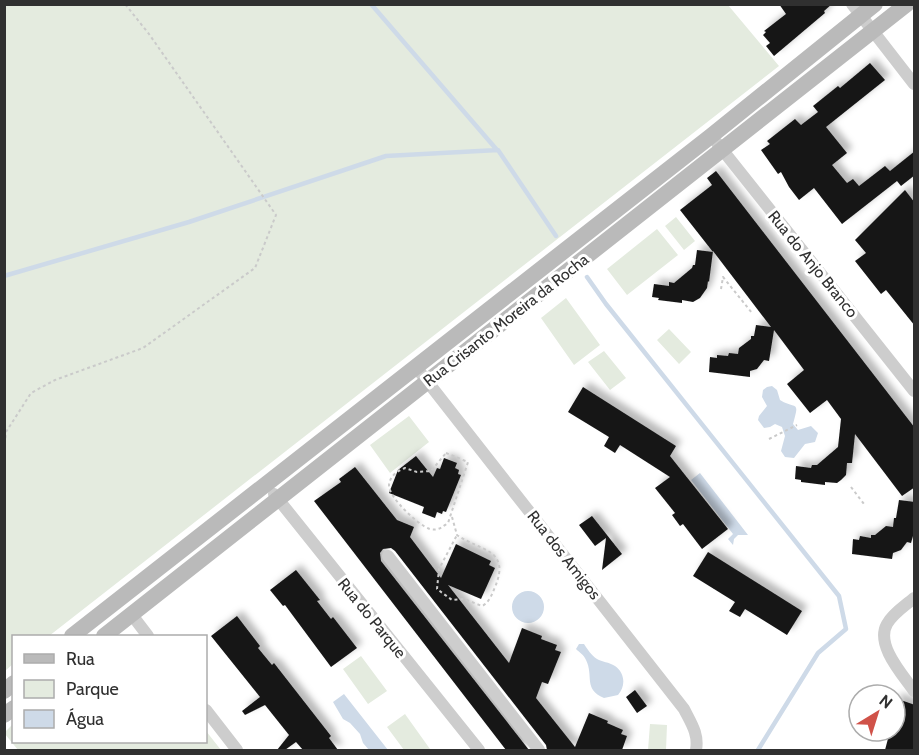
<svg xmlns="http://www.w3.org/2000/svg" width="919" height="755" font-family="Cabin,sans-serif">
<defs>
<filter id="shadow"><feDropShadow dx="5.5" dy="-5.5" stdDeviation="3" flood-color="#0004"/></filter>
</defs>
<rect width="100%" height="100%" fill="#fff"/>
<!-- green -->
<path fill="#e4ebdf" d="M5,4L728,5L779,66L49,636H14L13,664L5,671Z
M676,217L695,241L684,250L665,226Z
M657,229L678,255L627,295L607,269Z
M566,298L600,345L574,365L541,318Z
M669,329L691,352L679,364L657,340Z
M604,351L626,378L610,390L588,362Z
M409,416L429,442L390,473L370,445Z
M361,656L387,691L368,704L343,669Z
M405,714L430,749L428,750H404L387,727Z
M13,724L14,742H206V731L221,750H18L5,734V732Z
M650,724L667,725L666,750H648Z"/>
<!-- water -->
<path fill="#cedae8" d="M772,386L777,390L780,400C796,410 800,399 793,424L798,430L811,426L818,433L815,442L805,444L794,458L785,457L781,451L785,436L782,427L775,424L770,427L764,428L758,420L759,416L767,406L762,397L763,390L767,387Z
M700,473L748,535H738L734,539L733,545L728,539L733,534L691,480Z
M512 607a16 16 0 1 1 32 0a16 16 0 1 1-32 0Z
M579,644H584C588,650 591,655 597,659C602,662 609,662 615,666C625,673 626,686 618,695L604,698C583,689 594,676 586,660C584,655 579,652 576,649Z
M344,694L388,750H369L363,743L360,734L350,723L343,719L333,702Z"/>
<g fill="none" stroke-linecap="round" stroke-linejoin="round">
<!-- stream -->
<path stroke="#cedae8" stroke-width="4.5" d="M371,4L497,150
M4,276L189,222L386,156L498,150L556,236
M587,277L606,304L839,596L846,629L818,653L758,750"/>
</g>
<!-- building -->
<path fill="#171717" filter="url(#shadow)" d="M779,4H832L824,11L825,13L774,56L766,46L770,43L763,35L766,32L764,31L786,14Z
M870,63L885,80L826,127L847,153L832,165L847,183L853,179L859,186L885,166L890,171L915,151V175L901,186L897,181L842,224L814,188L799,200L789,187L781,172L778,174L761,150L770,144L767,141L795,119L801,125L818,112L813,106L838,86L840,88Z
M716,171L915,428V487L902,496L855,434L852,463H847L846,475L841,480L837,483L825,482V485L801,482V480L795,479L796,466L811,468L812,465H817L838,447L841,419L827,400L810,413L787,384L804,370L774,330L769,361L764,360L757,369L750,371V377L709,372L710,357L717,358V355L728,356L729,353L738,354L739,348L751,339V336H754L756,325L771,327L713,251L709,282L708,281L707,288L700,298L693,302L682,300V303L658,300L659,298L652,297L654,284L669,286V282L674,283L692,268L693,265H695L697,250L713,252L680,210L712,185L707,178Z
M905,190L915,203V326L886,290L881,294L855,261L866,253L855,240Z
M583,387L676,446L670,456L728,529L702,549L683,524L680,526L672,515L675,513L655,488L670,477L620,445L615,453L604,446L609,437L568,412Z
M416,456L433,477L437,468L440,469L444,458L457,463L455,468L459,470L458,474L461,475L446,512L443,511L442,514L437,512L435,518L422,513L424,507L389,493L398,470Z
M355,467L397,520L414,527L410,537L441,578L456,544L491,561L489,565L495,568L481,599L448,585L509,663L522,628L542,636L541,639L557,645L555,650L561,652L548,684L542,682L536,698L575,747L589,713L608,721L607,723L623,730L621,734L627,736L622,750H547L546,745L395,551L391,548L383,549L380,553L381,561L529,750H506L314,501L341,482L339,479Z
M899,500L915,502V529L911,543L907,542L901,550L893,553L892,559L852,554L853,539L859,540L860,536L871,538V535H875L886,526L893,527L894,518H896Z
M592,516L622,554L602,570L606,538L595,546L579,525Z
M708,552L802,611L787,635L745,609L740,617L729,611L735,602L693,576Z
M296,570L320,600L317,601L331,619L333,617L357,648L331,667L285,605L283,606L270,590Z
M237,616L260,646L258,648L272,665L274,663L331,736L329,738L338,750H303L296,742L285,750H277L289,735L265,705L245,715L242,711L260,697L211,636Z
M635,690L647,706L637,713L626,697Z
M895,698L915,705V750H885L890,731H895Z"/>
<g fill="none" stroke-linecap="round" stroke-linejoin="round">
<!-- path -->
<path stroke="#cacaca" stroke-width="2" stroke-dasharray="3 3" stroke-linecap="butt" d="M721,289L723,277L752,313
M769,439L797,425
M4,450L6,432L31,393L55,380L143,348L255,268L276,215L149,34L125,4
M446,453L468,462L448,523C442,527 438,531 430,529C419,526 388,497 389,485C390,476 397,471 405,468L417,472L431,471Z
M851,487L864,504
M452,517L457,535C480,551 511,549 495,587C492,594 489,603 482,606L464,599L452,600L437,589L439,569L457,535"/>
<!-- minor -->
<path stroke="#cdcdcd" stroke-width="12" d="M852,4L914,84
M717,143L914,391
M416,367L684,709C691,723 699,734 696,750
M274,494L479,750
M388,556L539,750
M914,598C905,606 893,613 887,624C875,645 903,675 914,691
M132,615L148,636
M206,710L237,750"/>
<!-- secondary -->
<path stroke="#bababa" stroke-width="16" d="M72,636L711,136L875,4
M104,636L907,4
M4,691L14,683
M4,715L14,708"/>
</g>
<g text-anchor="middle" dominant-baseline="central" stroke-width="6" stroke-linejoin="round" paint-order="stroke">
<!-- street labels -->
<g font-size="16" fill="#303030" stroke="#fff">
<text transform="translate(813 264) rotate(51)">Rua do Anjo Branco</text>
<text transform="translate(506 320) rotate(-38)">Rua Crisanto Moreira da Rocha</text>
<text transform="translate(564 555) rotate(52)">Rua dos Amigos</text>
<text transform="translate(372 618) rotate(51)">Rua do Parque</text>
</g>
</g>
<!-- border -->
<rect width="919" height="755" fill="none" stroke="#303030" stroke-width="12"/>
<!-- legend -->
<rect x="12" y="635" width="195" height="108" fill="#ffffff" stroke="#acacac" stroke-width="1.5"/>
<rect x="24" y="654" width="30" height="9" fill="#bababa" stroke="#acacac" stroke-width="1.5"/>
<text x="66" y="665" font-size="18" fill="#303030">Rua</text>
<rect x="24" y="680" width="30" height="18" fill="#e4ebdf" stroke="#acacac" stroke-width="1.5"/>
<text x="66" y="695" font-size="18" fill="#303030">Parque</text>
<rect x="24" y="710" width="30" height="18" fill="#cedae8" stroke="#acacac" stroke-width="1.5"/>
<text x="66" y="725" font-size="18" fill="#303030">Água</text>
<!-- north arrow -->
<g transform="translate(877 713) rotate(38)"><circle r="28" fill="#ffffff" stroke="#acacac" stroke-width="1.5"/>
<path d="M0-4.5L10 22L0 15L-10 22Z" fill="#d05249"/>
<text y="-9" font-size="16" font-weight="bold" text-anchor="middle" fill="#303030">N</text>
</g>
</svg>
